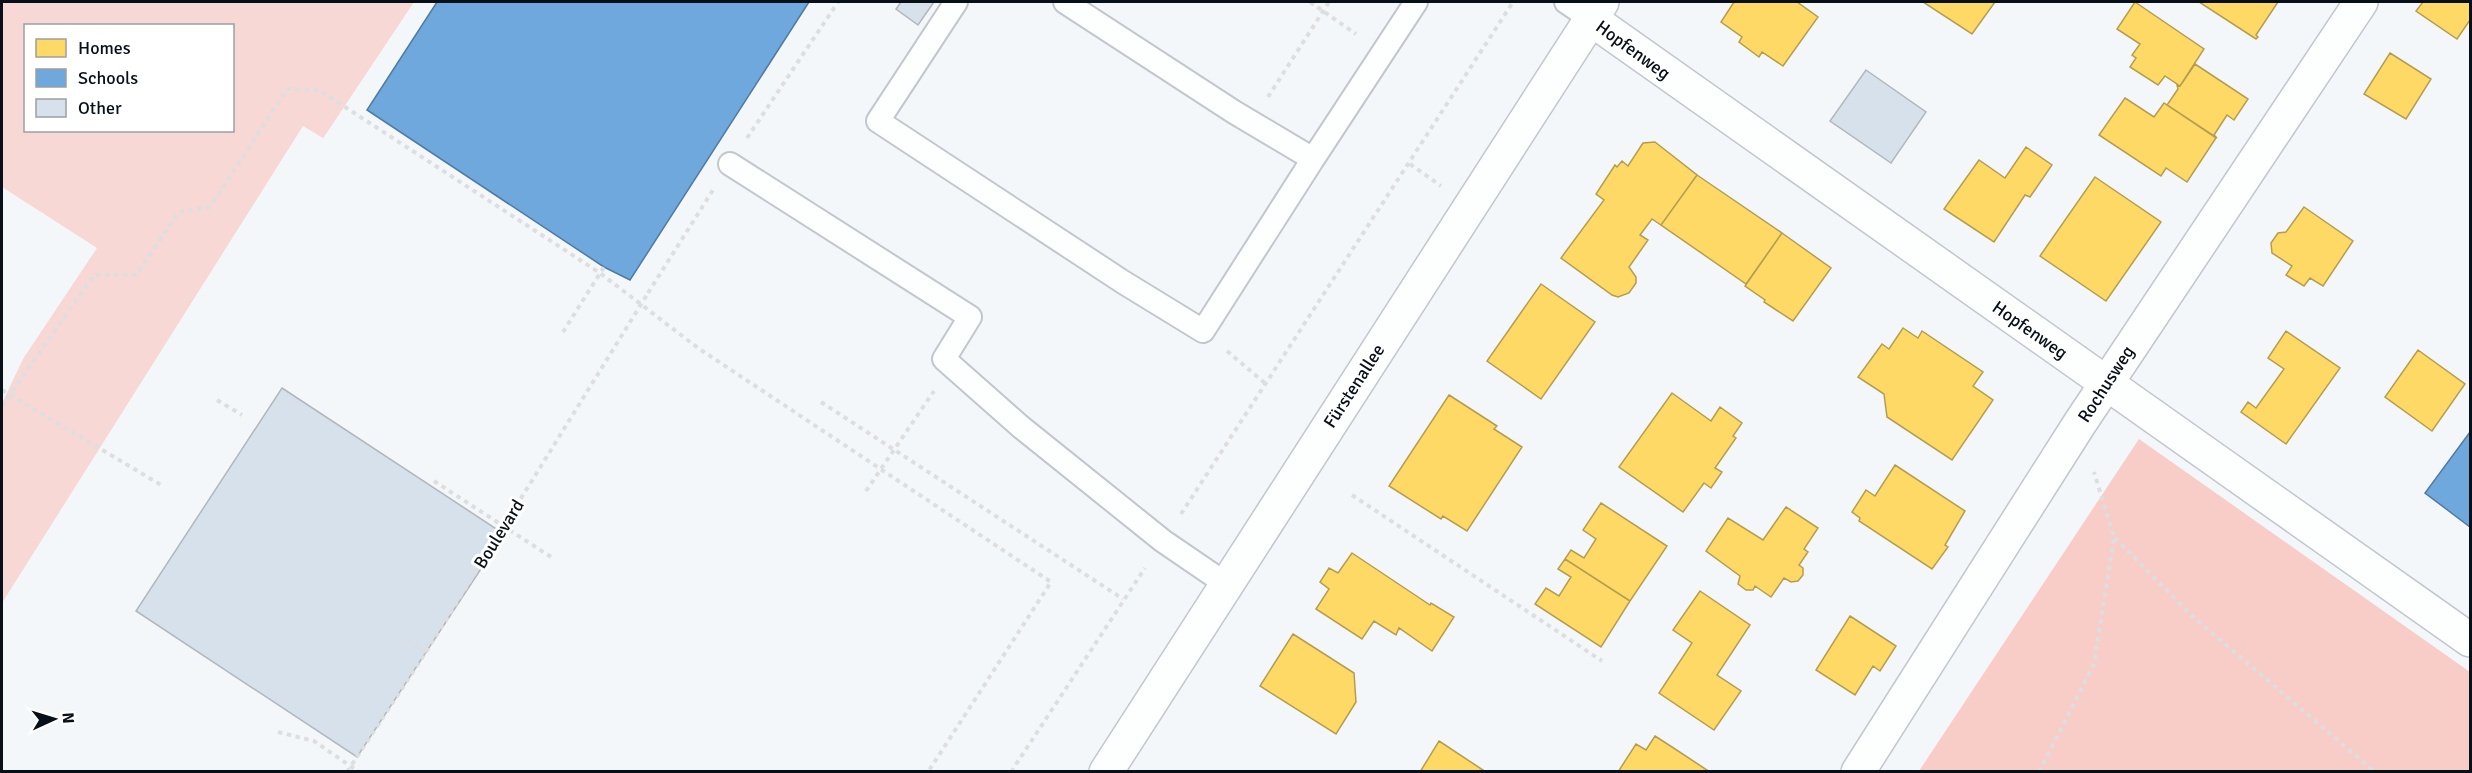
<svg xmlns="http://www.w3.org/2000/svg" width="2472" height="773" font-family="Signika,sans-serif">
<rect width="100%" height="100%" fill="#f4f7fa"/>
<!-- green -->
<path fill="#f7d8d4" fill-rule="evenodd" d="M2,2H414L324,137L323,138L303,126L2,603V403L23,359L97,248L2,187ZM26,26H232V130H26Z"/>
<!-- forest -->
<path fill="#f8ccc7" d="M2139,439L2470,672V771H1919Z"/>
<!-- homes -->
<path fill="#ffd966" stroke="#b59d4f" stroke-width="1.5" d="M1734,2H1797L1818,17L1783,66L1762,52L1759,57L1739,42L1742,37L1721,22Z
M1923,2H1995L1972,34Z
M2135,2L2204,49L2180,86L2165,76L2158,85L2130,67L2136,58L2132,55L2140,44L2117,29Z
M2199,2H2278L2256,35L2258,37L2256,39Z
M2423,2H2470V20L2457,39L2416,11Z
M2390,53L2431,79L2406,119L2364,94Z
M2195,64L2248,99L2234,120L2227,115L2214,135L2217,138L2167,105L2178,89L2177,85L2180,86Z
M2125,98L2154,117L2164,103L2216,138L2187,182L2166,168L2161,176L2099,135Z
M1655,142L1697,175L1661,225L1652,219L1640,235L1648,240L1629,267L1636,277V283L1629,293L1618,297L1612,295L1561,258L1604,200L1596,194L1615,165L1617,167L1622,161L1628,166L1643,143Z
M2026,147L2052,165L2030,197L2025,195L1994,242L1944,209L1979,160L2005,178Z
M1697,175L1782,233L1746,284L1661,225Z
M2095,177L2161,222L2106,301L2040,256Z
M2304,207L2353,241L2323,286L2310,278L2304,286L2286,275L2292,266L2272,253L2271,243L2278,233L2286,232Z
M1782,233L1831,268L1793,321L1764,302L1765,300L1745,286Z
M1541,284L1595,322L1541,399L1487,361Z
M1903,328L1918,338L1922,331L1983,372L1973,386L1993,400L1952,460L1887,417L1884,394L1858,377L1882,344L1889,349Z
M2286,331L2340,368L2286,444L2241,412L2248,402L2256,408L2284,369L2268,358Z
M2418,350L2465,384L2432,431L2385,397Z
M1672,393L1711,421L1720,407L1742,423L1733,436L1736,438L1715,468L1722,472L1711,488L1704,483L1683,512L1619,467Z
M1449,395L1497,426L1494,429L1522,447L1467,531L1443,516L1441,519L1389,486Z
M1895,465L1965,511L1945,545L1948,547L1932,569L1859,521L1860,518L1852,512L1866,490L1875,496Z
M1601,503L1667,546L1630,601L1565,559L1571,550L1584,558L1596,539L1583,530Z
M1786,507L1818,528L1804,549L1808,552L1799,565L1803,568V575L1798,581L1791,582L1784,578L1771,597L1755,586L1753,590H1746L1738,584L1740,576L1706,551L1728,518L1763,540Z
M1352,553L1430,605L1431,603L1454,617L1432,651L1399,628L1396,635L1374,621L1362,639L1316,609L1329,589L1320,582L1329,568L1338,573Z
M1565,559L1630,601L1601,647L1535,604L1546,588L1559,596L1571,577L1558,569Z
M1700,591L1750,625L1717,675L1741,691L1714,730L1659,693L1692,643L1673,630Z
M1850,616L1896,646L1880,671L1873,666L1855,695L1816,670Z
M1293,634L1354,673L1356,702L1336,734L1260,686Z
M1655,736L1672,747L1710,772H1618L1636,744L1646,750Z
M1439,741L1486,772H1420Z"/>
<!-- schools -->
<path fill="#6fa8dc" stroke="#507aa1" stroke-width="1.5" d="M437,2H809L630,280L604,267L367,110Z
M2470,432V527L2425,493Z"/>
<!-- building -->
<path fill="#d7e1eb" stroke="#b1b7bc" stroke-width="1.5" d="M901,2H934L918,25L896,9Z
M1866,70L1926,112L1891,163L1830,121Z
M282,388L504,534L357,757L136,611Z"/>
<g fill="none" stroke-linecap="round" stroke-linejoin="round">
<!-- service casing -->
<g stroke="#c1c7cc" stroke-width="26">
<path id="service" d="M956,2L878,121L1123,282L1203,331L1313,159L1234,112L1065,2
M1566,2L1591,19
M1313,159L1416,2
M730,164L970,317L944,359L1021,427L1163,541L1226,584"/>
</g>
<!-- minor casing -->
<g stroke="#c1c7cc" stroke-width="36">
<path id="minor" d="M1591,19L2470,640
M1858,772L2080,423L2361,2"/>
</g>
<!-- tertiary casing -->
<g stroke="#c1c7cc" stroke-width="36">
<path id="tertiary" d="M1106,772L1602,2"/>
</g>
<!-- path -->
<path stroke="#dddedf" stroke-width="4" stroke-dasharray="4.5 4.5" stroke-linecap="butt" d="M1310,2L1356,34
M1268,97L1329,2
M747,138L838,2
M1410,164L1441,186
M648,293L713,190
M563,332L604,267
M1227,351L1266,384
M2,390L161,485
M217,400L242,415
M821,402L1123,599
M2,406L94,275H136L179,212L210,207L287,89L319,90L600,273L698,348L1051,582L928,772
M434,481L551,557
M866,491L934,391
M1352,495L1602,661
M1181,514L1513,2
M2115,538L2191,615L2375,772
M408,640L426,652
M278,732L314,741L359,772
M1011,772L1145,568
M2039,772L2094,664L2114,537L2094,472"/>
<!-- service -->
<use href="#service" stroke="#fdfefe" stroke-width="22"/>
<!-- minor -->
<use href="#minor" stroke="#fdfefe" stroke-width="33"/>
<!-- tertiary -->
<use href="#tertiary" stroke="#fdfefe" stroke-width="33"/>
<!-- path-bridge -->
<path stroke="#dddedf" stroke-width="4" stroke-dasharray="4.5 4.5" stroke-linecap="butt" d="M347,772L426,652L648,293"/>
</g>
<g text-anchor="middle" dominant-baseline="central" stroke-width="6" stroke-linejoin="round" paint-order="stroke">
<!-- street labels -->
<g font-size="18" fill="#071018" stroke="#fff">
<text transform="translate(1633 50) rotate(36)">Hopfenweg</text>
<text transform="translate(2030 330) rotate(35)">Hopfenweg</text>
<text transform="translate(2106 384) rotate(-57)">Rochusweg</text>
<text transform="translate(1354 386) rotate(-57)">Fürstenallee</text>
<text transform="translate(499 534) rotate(-58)">Boulevard</text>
</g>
</g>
<!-- border -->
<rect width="2472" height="773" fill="none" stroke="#071018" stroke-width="6"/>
<!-- legend -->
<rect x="24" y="24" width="210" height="108" fill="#ffffff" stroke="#9c9fa3" stroke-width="1.5"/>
<rect x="36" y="39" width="30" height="18" fill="#ffd966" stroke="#9c9fa3" stroke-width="1.5"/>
<text x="78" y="54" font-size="18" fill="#071018">Homes</text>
<rect x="36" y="69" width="30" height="18" fill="#6fa8dc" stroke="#9c9fa3" stroke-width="1.5"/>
<text x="78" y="84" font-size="18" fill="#071018">Schools</text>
<rect x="36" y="99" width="30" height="18" fill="#d7e1eb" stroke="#9c9fa3" stroke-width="1.5"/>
<text x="78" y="114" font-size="18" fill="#071018">Other</text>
<!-- north arrow -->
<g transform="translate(54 719) rotate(86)" stroke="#ffffff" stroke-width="4.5" paint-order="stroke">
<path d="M0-4.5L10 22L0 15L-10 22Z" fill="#071018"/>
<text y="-9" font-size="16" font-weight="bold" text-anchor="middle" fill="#071018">N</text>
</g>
</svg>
